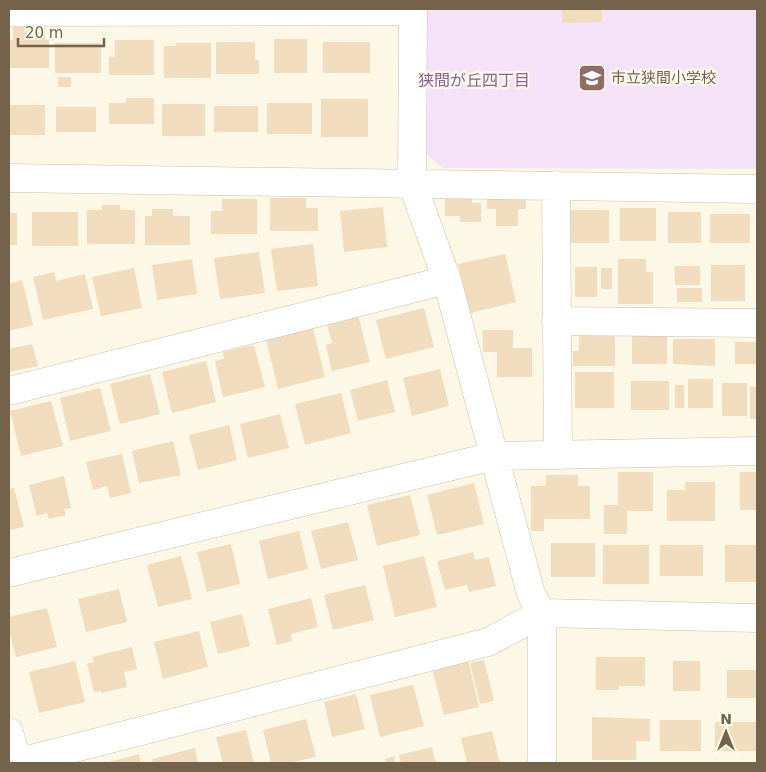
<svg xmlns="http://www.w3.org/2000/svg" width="766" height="772" font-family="'DejaVu Sans','Noto Sans JP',sans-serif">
<rect width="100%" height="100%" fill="#fcf8e5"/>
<!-- education -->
<path fill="#f5e2f8" d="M427,9H757V169L443,168L428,156L426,147Z"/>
<!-- building -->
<path fill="#f1dcbd" d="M562,9H602V22L562,23Z
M13,27H45V40H49V68H9V40H13Z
M274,39H307V73H274Z
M115,40H154V75H109V57H115Z
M216,42H255V60H259V74H216Z
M323,42H370V73H323Z
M55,43H101V73H55Z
M176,43H211V78H164V46H176Z
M58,77H71V87H58Z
M126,98H154V124H109V103H126Z
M321,99H368V137H321Z
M267,103H312V134H267Z
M162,104H205V136H162Z
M9,105H45V135H9Z
M214,106H258V132H214Z
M56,107H96V132H56Z
M487,189H526V209H518V226H496V209H487Z
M445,197H472V203H481V222H460V216H445Z
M270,198H306V208H318V231H270Z
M222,199H257V234H211V211H222Z
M102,205H120V210H135V244H87V210H102Z
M383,207L387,247L344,252L340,211Z
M620,208H656V241H620Z
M152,209H173V216H190V245H145V216H152Z
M570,210H609V243H570Z
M32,212H78V246H32Z
M668,212H701V243H668Z
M9,213H17V245H9Z
M710,214H750V243H710Z
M313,244L318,286L277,291L271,249Z
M259,252L265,293L220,299L214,258Z
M505,254L516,302L470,313L458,264Z
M192,259L197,294L157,300L152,265Z
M618,259H646V272H653V304H618Z
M711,265H745V301H711Z
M675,266H700V285H675Z
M575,267H597V297H575Z
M134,268L142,308L101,316L92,277Z
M601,268H612V289H601Z
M54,272L56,281L85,274L93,309L43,320L33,277Z
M22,280L33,325L9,331V284Z
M677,288H702V302H677Z
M424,308L434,347L386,359L376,320Z
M358,315L370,362L332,371L326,345L332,343L327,324Z
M313,328L325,377L278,389L266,339Z
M483,330H513V348H532V377H497V352H483Z
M579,334H615V366H573V351H579Z
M632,336H667V364H632Z
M673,339H715V366L673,364Z
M735,342H757V364H735Z
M32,344L38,366L9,372V349Z
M254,345L265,387L223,397L215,361L224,359L223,352Z
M206,361L216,402L172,413L162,372Z
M440,369L449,406L412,416L403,378Z
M575,372H614V408H575Z
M150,374L160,414L120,424L110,384Z
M688,379H713V408H688Z
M387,380L395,412L358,421L350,390Z
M631,381H669V410H631Z
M722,383H747V416H722Z
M675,385H684V408H675Z
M750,387H757V419H750Z
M100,388L111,431L70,441L60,398Z
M341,393L351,433L305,445L295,404Z
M51,401L63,446L21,456L10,411Z
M280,414L289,448L248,458L240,424Z
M229,425L237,460L198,470L189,435Z
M173,441L181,475L139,483L132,451Z
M122,454L131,493L110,498L107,486L93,490L86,462Z
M618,472H653V511H627V534H604V505H618Z
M740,472H757V510H740Z
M546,475H578V486H590V519H544V531H531V486H546Z
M64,476L71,508L64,509L66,515L49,519L47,513L37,516L29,485Z
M685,482H715V521H667V490H685Z
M474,483L484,524L437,535L427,495Z
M14,488L24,527L9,530V489Z
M410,495L420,535L377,546L367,505Z
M348,522L358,560L321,569L311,531Z
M299,531L308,569L268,579L259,541Z
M551,543H595V577H551Z
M231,544L240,584L207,592L197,552Z
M603,545H649V584H603Z
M660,545H703V576H660Z
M725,545H757V582H725Z
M473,552L475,560L489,557L496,586L469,592L467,585L445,590L437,561Z
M181,556L192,599L158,607L147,565Z
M424,556L437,607L395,617L383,566Z
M365,585L374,620L333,630L324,595Z
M119,589L127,622L86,632L78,599Z
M311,598L318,627L291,634L292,641L277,645L268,609Z
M47,608L57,647L16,657L9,629V617Z
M242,614L250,646L218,654L210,622Z
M199,631L208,667L163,679L154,642Z
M132,647L137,669L124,672L127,687L101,693V691L94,692L87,664L94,662L92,657Z
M596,657H645V686H619V690H596Z
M468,660L479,707L444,715L432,669Z
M484,660L494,701L480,704L470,663Z
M75,661L85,702L39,713L29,672Z
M673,661H700V691H673Z
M727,670H757V698H727Z
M413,685L424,726L380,737L370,695Z
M356,694L365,729L332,737L324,702Z
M592,717L650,719V741H636V760H592Z
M306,719L316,757L288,763H271L263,730Z
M660,720H701V751H660Z
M715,722H757V751H715Z
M246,730L254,763H223L216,737Z
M492,731L500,763H467L461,738Z
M432,747L436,763H401L399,755Z
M195,748L198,763H153L152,759Z
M139,754L141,763H105Z
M394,756L395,763H386L385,759Z"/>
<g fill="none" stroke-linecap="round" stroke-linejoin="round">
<!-- minor casing -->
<g stroke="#cdc1ac" stroke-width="29">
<path id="minor" d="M9,12L413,11L412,183L447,280L531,594L542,613L757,618
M9,178L757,189
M556,185L558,455
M556,321L757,323
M9,391L447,280
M9,573L494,456L757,451
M9,732L18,763
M16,763L488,642L542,613V763"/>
</g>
<!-- minor -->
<use href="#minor" stroke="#fff" stroke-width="28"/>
</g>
<!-- icons -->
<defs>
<g id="school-square" transform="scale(1.4375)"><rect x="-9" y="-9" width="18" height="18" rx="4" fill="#8d6e63" stroke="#fffbeb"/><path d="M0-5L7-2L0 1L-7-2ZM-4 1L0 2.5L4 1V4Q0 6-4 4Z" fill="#fff"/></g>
</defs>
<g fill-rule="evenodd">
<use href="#school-square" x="592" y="78"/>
</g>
<g text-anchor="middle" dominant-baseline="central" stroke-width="4.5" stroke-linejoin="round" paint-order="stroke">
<!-- education labels -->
<g font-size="15" fill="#785e54" stroke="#fffbeb" text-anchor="start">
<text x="611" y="78">市立狭間小学校</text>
</g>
<!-- neighbourhood labels -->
<g font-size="16" fill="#8b6291" stroke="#fffbeb">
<text x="474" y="80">狭間が丘四丁目</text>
</g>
</g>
<!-- border -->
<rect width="766" height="772" fill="none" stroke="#75624b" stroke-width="20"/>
<!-- north arrow -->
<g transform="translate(726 732)" stroke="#fffbeb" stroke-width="4" paint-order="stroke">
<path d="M0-4L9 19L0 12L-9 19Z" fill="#75624b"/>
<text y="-8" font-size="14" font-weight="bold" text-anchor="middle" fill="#75624b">N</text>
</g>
<!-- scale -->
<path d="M18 38v8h86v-8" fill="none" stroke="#75624b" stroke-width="2.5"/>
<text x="25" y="38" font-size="15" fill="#75624b" stroke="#fffbeb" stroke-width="4" paint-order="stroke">20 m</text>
</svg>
